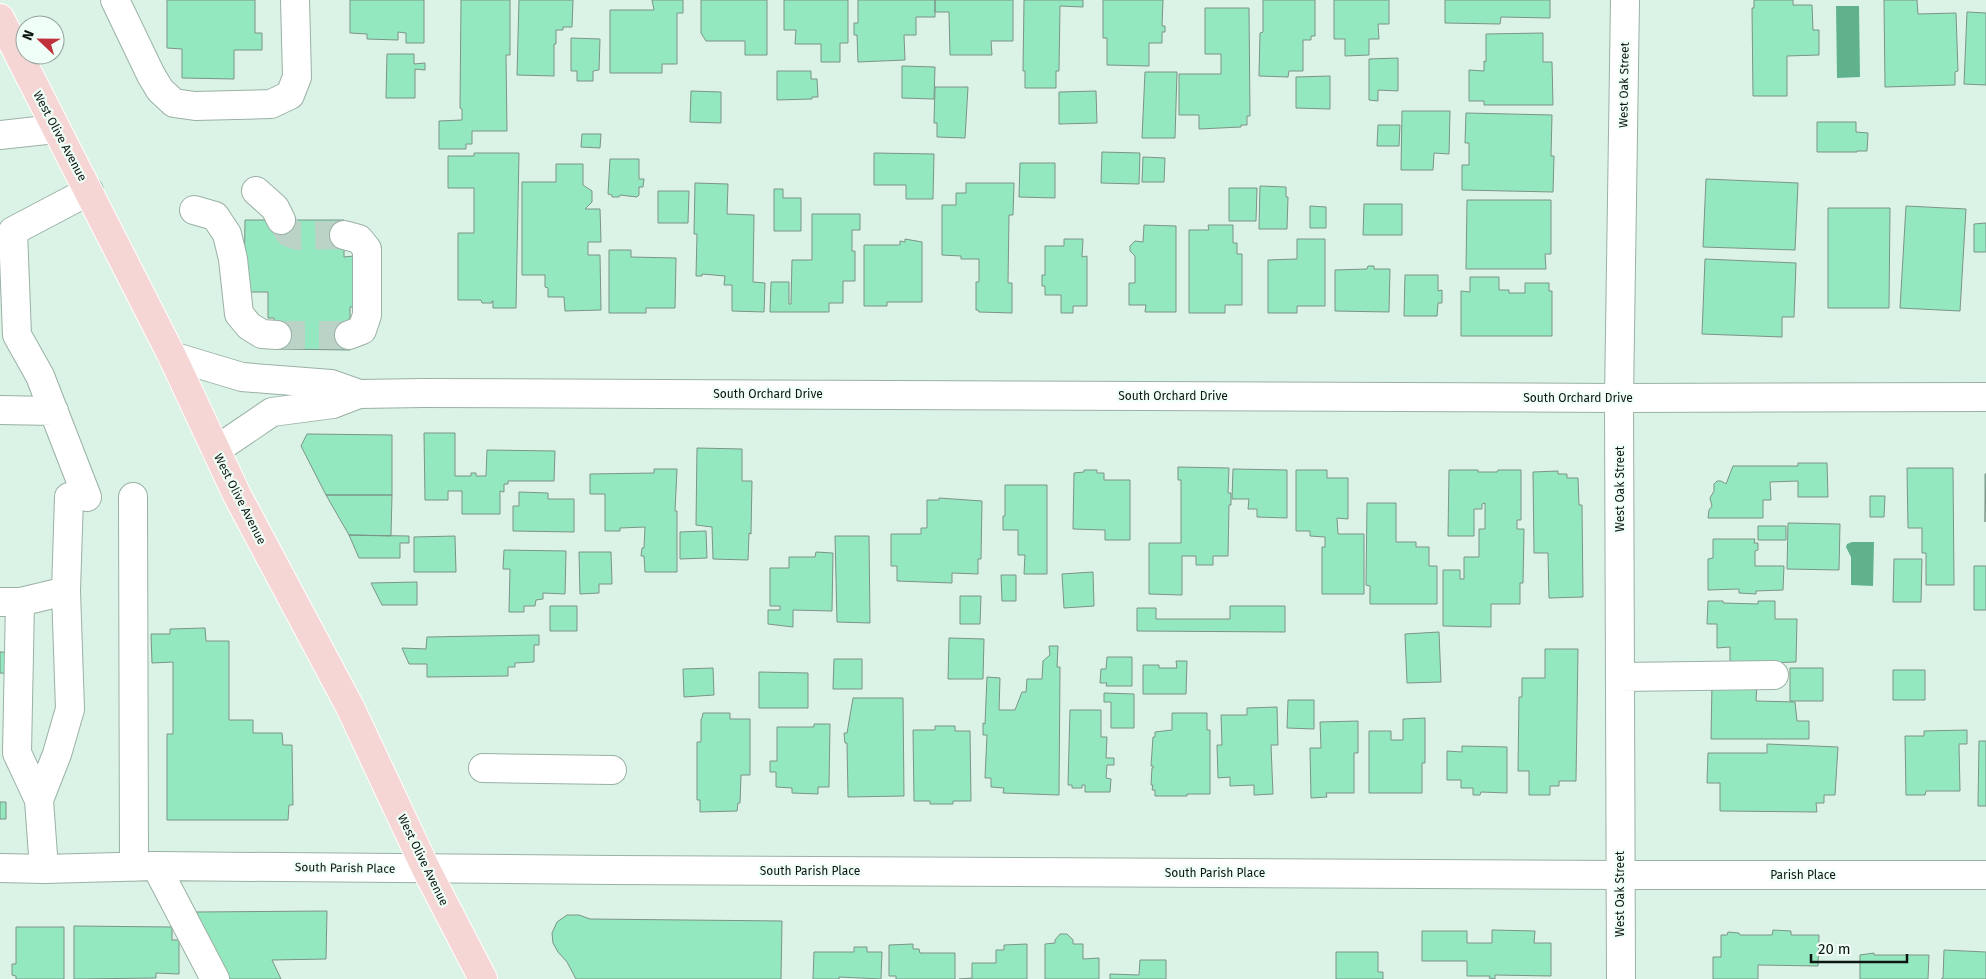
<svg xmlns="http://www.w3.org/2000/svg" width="1986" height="979" font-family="'Fira Sans',sans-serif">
<rect width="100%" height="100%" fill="#daf3e6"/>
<!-- water -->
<path fill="#5fb28c" d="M1836,6H1859L1860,77L1837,78Z
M1852,542H1874L1873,586L1851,585V557L1846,547L1847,544Z"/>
<!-- building -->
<path fill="#94e8c0" stroke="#7c9487" d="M167,0H255V33H262V50H234V79L182,78V49L167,48Z
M350,0H424V43H406V33L398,32V40L367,39V34L350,33Z
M461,0H510V55H506L507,131H472V144H466V149H439V121L462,120V109L460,108Z
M519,0H573L572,27H563V30H556V44H554V76L517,75Z
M652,0H683V13H677V64H662V73H610V10H654Z
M701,0H767V55H745V41H706L701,33Z
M784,0H848V43H840V62H821V44H795L796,30H784Z
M858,0H935V17H916V35H904L905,60L858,62L857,35H854V23H858Z
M935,0H1013V41H991L992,55H950L949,12H935Z
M1024,0H1083V7L1060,6L1059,71H1056V88H1025V71H1023Z
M1103,0H1163L1162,26H1165V32H1162V43H1149V66L1107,65V38H1103Z
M1263,0H1315V36H1311V40H1303V71H1289L1288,77L1259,76L1260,33L1263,32Z
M1334,0H1389V24H1378L1379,39H1369V55L1345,56V39H1334Z
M1445,0H1550V18L1501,17L1500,24L1445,23Z
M1754,0H1793V5H1812L1813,30H1819V55L1787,56V96H1753L1752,8H1754Z
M1884,0H1917L1918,14L1956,13L1958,71L1955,72V85L1885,87Z
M1205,8H1249L1250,116H1247V125H1241V127L1199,129V115H1179V74H1221V54H1205Z
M1967,12L1986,13V85L1964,84Z
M1543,33V62H1552L1553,105H1484V101H1469V70L1484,71V61L1486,62V34Z
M571,38L600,39L599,70L593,71V81H577V71H571Z
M387,54H414V64L425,63V70L415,69V98H386Z
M1398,58V91L1378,90V101L1369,100V59Z
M902,66L935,67L934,99L902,98Z
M777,71H811V79H817L818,97H812V99L777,100Z
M1145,72H1177L1175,138H1142Z
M1330,76V109L1296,108V77Z
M935,87H968L965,138L937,137V123H934Z
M691,91L721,92V123L690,122Z
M1096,91L1097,123L1059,124V92Z
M1402,111H1450L1449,154L1434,153L1433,170H1401Z
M1466,113L1552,115L1551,156H1554L1553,192L1462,190V165H1469V143H1465Z
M1817,122H1856V132L1868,133L1867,151H1857V152H1817Z
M1378,125H1400L1399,146H1377Z
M582,134H601L600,148L581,147Z
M1102,152L1140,153L1139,184L1101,183Z
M474,153H519L516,308H493V301H492V303H482L481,300H458V233H474V188H448V156H474Z
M874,153L934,154L933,199H906V185H874Z
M1143,157L1165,158L1164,182H1142Z
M610,159H639V179H644L643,187H639V195L637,197L620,195L619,197H612V195L608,194Z
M1020,163H1055V198L1019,197Z
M556,164H583V185L592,191V202L585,209H600L601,242H588V255H600L601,310L565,311L564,297H548V288L545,287V275H522V182H556Z
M1706,179L1798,183L1795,250L1703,247Z
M695,183L728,184L727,214L754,215L753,282L765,283L764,312L732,311V285H724L725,276L702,274V276H696L697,234H694Z
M966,183H1014L1013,215H1009L1008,283H1012V313L979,312L978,310H976V282H979V259H961V256L942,255V205H956V193H966Z
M1260,186L1286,187V197H1288L1287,229H1259Z
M1229,188H1257L1256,221H1229Z
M774,189H783V198H801V231H774Z
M658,191H689L688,223H658Z
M1467,200H1551V254H1545L1546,269H1466Z
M1364,204H1402V235H1363Z
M1310,206L1326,207V228H1310Z
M1906,206L1966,209L1960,311L1900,308Z
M1828,208H1890L1889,308H1828Z
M812,214H860V230H852V251H855V281H843V303H829V312H770L771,282H789V304H791L792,260H812Z
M245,220H344V257L354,256L362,307H350V350L277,349L274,318H268V292H244Z
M1986,223V252H1974V224Z
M1144,225L1176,226V312H1145L1146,305H1129V283H1135V256L1130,251V246L1135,241L1143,242Z
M1208,225H1233V243H1237V254H1242V305H1225V313H1189V230H1209Z
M905,239L922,242V302H887V306H864V245H900V241L905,242Z
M1064,239H1083L1082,257L1087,256V306H1073V313H1061V295H1045V286H1042V275H1045V246H1064Z
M1297,239H1325V306H1297V313H1268V260L1297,259Z
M609,250H631V257L676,258L675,308H646V313H609Z
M1705,259L1796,263L1794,317H1782V337L1702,334Z
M1368,266H1374V269H1390L1389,312L1335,311V270L1367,269Z
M1405,275H1438V291L1442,290V303H1438L1437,316H1404Z
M1470,277H1499V290H1509V293H1525V283H1549V291H1552V336H1461V291L1470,292Z
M424,433H455V476H471V473H476V476H486L487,450L555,451L554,481H508V484H504V492L500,491V514H462V491H448V500H425Z
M307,434L392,435V495H326L301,446Z
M697,448L742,449V481H752L751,534L749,533L748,560L713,559L712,527L696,525Z
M1798,463H1827L1828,497H1798V481L1770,482L1771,500H1763V518H1708L1709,510L1712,506L1710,498L1714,491V484L1717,481H1721L1726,484L1733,466H1798Z
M1178,467L1229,468L1228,493H1231V505H1229L1228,556H1213V565H1196V556H1182V595L1149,594V543H1181V480H1178Z
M1907,468H1953L1954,585H1926V553H1922V528H1908Z
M654,469H677L675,511H677V572H645L644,556H641L642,548H644L645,527L620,528V531H605V494H590V474L654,473Z
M1233,469L1287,470V518L1257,517V509H1248L1249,499H1232Z
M1084,470H1097V473H1104V480H1130V540H1105V530L1073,529L1074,473L1084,472Z
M1296,470H1327V478H1348V519L1337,518L1338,534H1364V594H1322V547H1325V537L1310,536V531H1296Z
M1449,470H1478V472H1497L1498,470H1521V520H1517V529H1524L1523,583H1520V604H1491V627L1443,626V570H1460V579H1464V557H1479V529H1485V503L1482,504V509H1474V536H1448Z
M1558,471V474H1567V478H1578L1579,505H1582L1583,597L1549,598L1548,553H1534L1533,472Z
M1985,474H1986L1985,522Z
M1005,485H1047V574H1024L1025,555H1018V530H1003V516H1005Z
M519,492L548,493V499H574V532L513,531V506H519Z
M326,495H392L391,536L349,535Z
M1870,496H1885L1884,517H1870Z
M939,498L982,501L981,559H978V574L952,573V583L897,581V566H891V534H921V528H927V500H939Z
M1367,503H1396V542H1416V547H1429V566H1437V604H1370V586L1366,585Z
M1788,523L1840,524L1839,570L1787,569Z
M1758,526H1786V540H1758Z
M706,531L707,558L680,559V532Z
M349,535L409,536V543H400V558H359Z
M455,536L456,572H414V537Z
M835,536H869L870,623L837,622Z
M1713,539H1755L1754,543H1758V550L1755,551V566H1784L1783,590L1756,591V594L1739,593V589L1708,590V559L1713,558Z
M504,550L566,551L565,594L543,593V599L536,600L535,606H524V612H509L510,569H503Z
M579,552H611L612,584H599V593L580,594Z
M816,552L833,553L832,611L793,610V627L768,624V610H780V606H770V568H789V557H815Z
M1894,559H1922L1921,602H1893Z
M1974,566H1986V610H1974Z
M1093,572L1094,606L1064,608L1062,574Z
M1001,575H1016V601H1002Z
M417,582V605H382L371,583Z
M960,596H981L980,624H960Z
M1708,601H1723V603L1758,604V601H1775V619H1797L1796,662L1730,664V647L1717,648V624H1707Z
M550,606H577V631H550Z
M1230,606H1285V632L1137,631V608H1156V619H1230Z
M205,628L206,641H229V720H253V733H282L283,745H292L293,805H289L288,820H167V734H173V662L152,663L151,634H170V629Z
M1439,632L1441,682L1407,683L1405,634Z
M539,635V645H534V662L515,663V667H508V676L427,677V664H409L402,648L426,649L427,637Z
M949,638L984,639L983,679H948Z
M1049,646H1058L1057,667H1060L1059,795L1003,793L1004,788L991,787V778H985L987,735H983V723L985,724L987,677L1000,678L999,710H1015L1022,692H1026L1027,679H1042L1043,661L1050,655Z
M1545,649H1578L1576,781H1559V786H1550V795H1529V771H1518L1519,697H1522V678H1545Z
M0,652L26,653L27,674L0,673Z
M1107,657H1132V686H1106L1107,683H1100L1101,669H1106Z
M834,659H862V689H833Z
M1176,661H1187L1186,694H1143V665H1159V668H1177Z
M713,668L714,695L684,697L683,669Z
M1790,668H1823V701H1790Z
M1893,670H1925V700H1893Z
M759,672L808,673V708H759Z
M1712,682H1757L1756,701L1795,702L1797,721H1809V739H1711Z
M1104,693L1134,694V728H1111V702H1104Z
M853,698H903L904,796L848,797L847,743H845L844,733H847Z
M1288,700H1314V729L1287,728Z
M1277,707L1278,745H1271L1273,794L1254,795V785L1230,786V777L1218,778L1217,745H1222L1221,715H1247V708Z
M1070,710H1101V737H1107L1106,758H1114V765H1107L1106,778L1111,779L1110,792H1085V785H1082V788H1072V785H1068Z
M703,713H730V719H750V775H741L740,803H738L737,811L700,812V800H697V742H701V719L702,718Z
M1172,713H1207V730H1210V794H1187V796H1155V790H1152L1153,785H1151L1152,768H1153V766H1151L1153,737H1155V732L1172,730Z
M1425,718V763H1422V793H1369V731H1391V740H1403V719Z
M1358,721V753H1354V793H1326L1327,797L1311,798L1310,748H1321L1320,722Z
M814,724H830L829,787H818V794L792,793V788L776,787V772H770V761H777V727H814Z
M935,726H955V731H970L971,801H953V804H930V801H914L913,730H935Z
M1967,730V744H1959L1960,791H1926L1925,795H1906L1905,736H1924V731Z
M1979,741H1986V806H1978Z
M1767,744L1838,747L1835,795H1824V803H1816L1817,812L1720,811V783H1707L1708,753H1767Z
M1462,746L1507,747V793L1481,792L1480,795H1473V788H1461V780H1447V751L1462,752Z
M0,802H6V819H0Z
M327,911L326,959L272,960L281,979H230L196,912Z
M567,915H579L590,919L782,921L781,979H576L567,962L558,952L553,943L552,933L557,922Z
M74,926L172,927V940H179V974L156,973V978L74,979Z
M16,927H64V979H16V976L12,975V964H16Z
M1492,930L1535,931L1534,943H1551V976L1495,975V979L1489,978L1490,976H1467V961H1422V931H1467V943H1492Z
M1773,930L1791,931V935H1819L1818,966L1758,965V979H1713V957H1721V935H1727L1728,932L1739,933L1740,935H1772Z
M1060,934H1067L1073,940V944H1083V959L1099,958V979H1045V944L1055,943V940Z
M913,944V949H919L920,953H955V979H896V976H889V945Z
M1027,944V979H959L972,978V963H996V950H1004V945Z
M854,947H867V952H882L881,979L839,977V979H813L814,952H854Z
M1944,950L1986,952V979H1941L1943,978Z
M1336,952H1378V972H1383V979H1336Z
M1874,953V955H1929L1928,979H1860V955Z
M1140,960H1166V979H1110V974L1139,975Z"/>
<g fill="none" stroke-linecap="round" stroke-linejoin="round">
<!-- minor-tunnel -->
<path stroke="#bbd2c6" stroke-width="28" stroke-dasharray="28 14" stroke-linecap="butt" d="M281,220L289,233L297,236L344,235
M277,335H349"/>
<!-- minor casing -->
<g stroke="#9ab1a5" stroke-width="30">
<path id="minor" d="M115,0L151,75L160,90L174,103L195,106L271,104L290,95L297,77L295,0
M0,135L55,129
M256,191L275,208L281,220
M194,210L215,216L227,234L233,259L239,314L249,326L262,334L277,335
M344,235L359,239L367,249V315L362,330L349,335
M172,356L242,377L331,384L359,394
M0,410L54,411
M216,450L272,412L333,404L359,394L423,393L1619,398L1986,397
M87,497L40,376L17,335L13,231L89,191
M133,497L134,867
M0,602H20L66,591
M20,602L17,753L39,800L44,869
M1620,677L1774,675
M483,768L612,770
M39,800L57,754L70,709L66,591L69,497
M156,866L215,979
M0,868L44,869L156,866L612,870L1620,875H1986
M1621,979L1619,398L1625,0"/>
</g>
<!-- major casing -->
<g stroke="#fff" stroke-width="30">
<path id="major" d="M0,18L172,356L237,495L350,707L426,869L483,979"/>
</g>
<!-- minor -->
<use href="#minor" stroke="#fff" stroke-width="28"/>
<!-- major -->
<use href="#major" stroke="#f6d6d4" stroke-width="28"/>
</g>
<g text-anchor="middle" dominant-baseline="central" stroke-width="4.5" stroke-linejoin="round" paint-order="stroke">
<!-- street labels -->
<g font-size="12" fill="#0d1612" stroke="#effef6">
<text transform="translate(1624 85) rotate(-89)">West Oak Street</text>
<text transform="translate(60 136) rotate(62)">West Olive Avenue</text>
<text x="768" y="394">South Orchard Drive</text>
<text x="1173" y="396">South Orchard Drive</text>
<text x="1578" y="398">South Orchard Drive</text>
<text transform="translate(1620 489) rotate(-90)">West Oak Street</text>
<text transform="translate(240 499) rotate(63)">West Olive Avenue</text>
<text transform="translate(423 860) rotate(64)">West Olive Avenue</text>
<text transform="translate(345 868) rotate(1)">South Parish Place</text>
<text x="810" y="871">South Parish Place</text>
<text x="1215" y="873">South Parish Place</text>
<text x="1803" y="875">Parish Place</text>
<text transform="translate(1620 894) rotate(-90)">West Oak Street</text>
</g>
</g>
<!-- north arrow -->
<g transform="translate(40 40) rotate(292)"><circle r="24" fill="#effef6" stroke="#95a19b"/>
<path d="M0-4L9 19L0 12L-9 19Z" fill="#c1313b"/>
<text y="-8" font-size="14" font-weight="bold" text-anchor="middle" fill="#0d1612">N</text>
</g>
<!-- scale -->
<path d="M1811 954v8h96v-8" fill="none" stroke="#0d1612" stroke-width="2.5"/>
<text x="1818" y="954" font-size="15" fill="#0d1612" stroke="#effef6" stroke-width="4" paint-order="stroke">20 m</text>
</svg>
